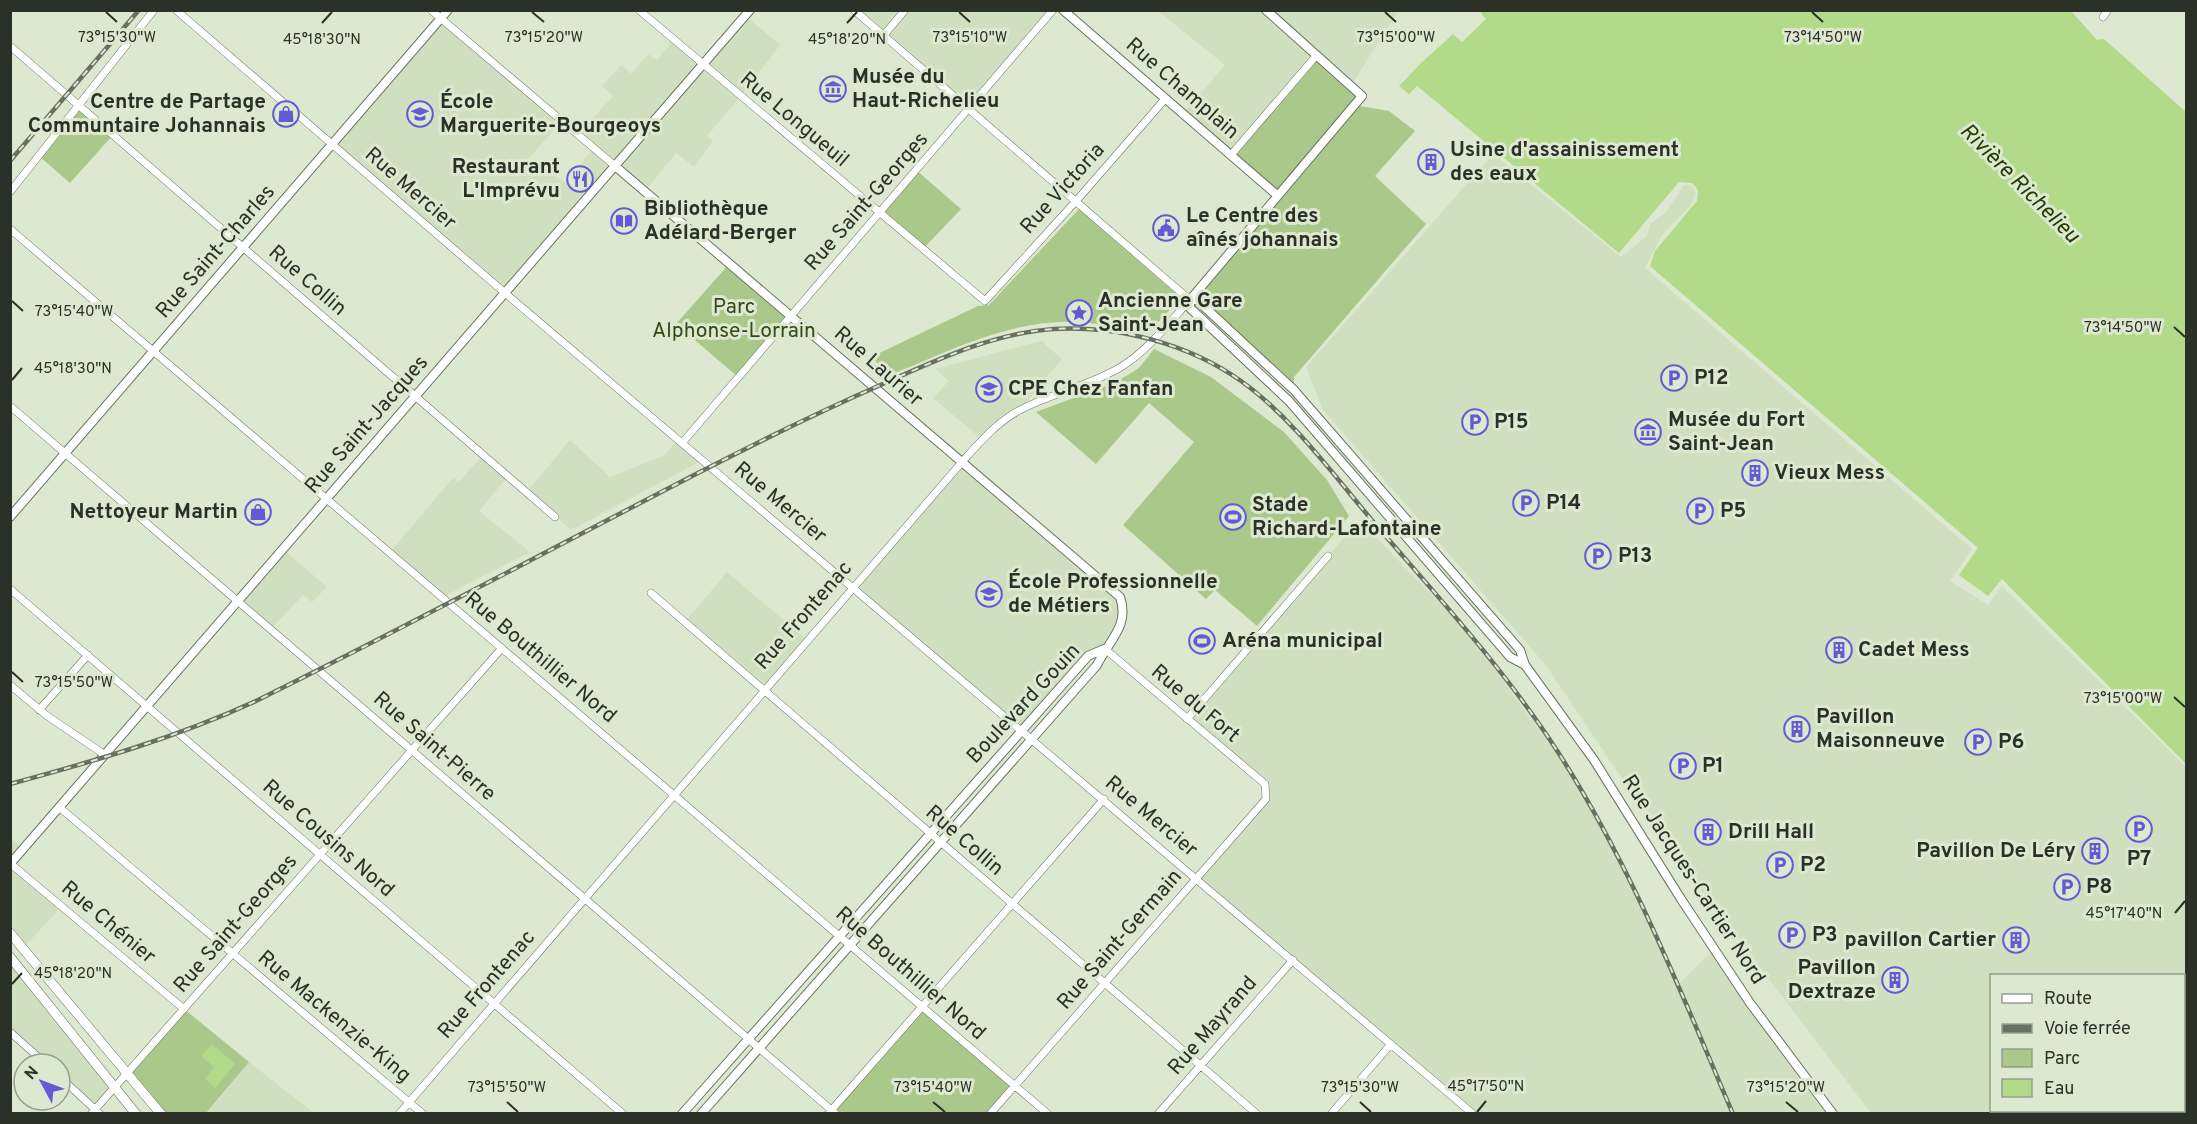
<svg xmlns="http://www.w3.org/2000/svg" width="2197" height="1124" font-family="Overpass,sans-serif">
<rect width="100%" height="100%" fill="#dce9d0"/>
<!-- built -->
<path fill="#cfdfc0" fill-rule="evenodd" d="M853,11H1053L969,108Z
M1158,11H1398L1351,86L1277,195L1183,114L1225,65Z
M748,18L780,45L741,96L707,136L713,141L694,167L676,153L645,191L615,167L505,293L332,144L441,19L561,121L522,167L538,174L544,168L565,183L593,149L578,135L613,96L602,86L621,65L631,74L648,54L657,60L673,41L703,66Z
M1493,154L1621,257L1647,236L1650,224L1666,212L1684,185L1692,186L1696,193L1690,206L1662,235L1645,268L1972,549L1950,581L1988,605L2002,586L2186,767V1113H1871L1666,844L1545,664L1323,410L1306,367ZM1992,976H2184V1110H1992Z
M1041,341L1062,359L1019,411L983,440L933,398L949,381L935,369Z
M678,439L703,460L571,530L527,492L570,440L610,477L665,455Z
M483,455L508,476L479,511L530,552L443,597L390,552L453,478L459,482Z
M962,462L1120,597L1124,610L1105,649L1088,656L1023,730L853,586Z
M1359,520L1466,630L1574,778L1610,840L1680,983L1714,949L1833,1113H1473L1197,878L1265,799V785L1187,719Z
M283,549L327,587L312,602L303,595L271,629L238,601Z
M727,572L807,640L764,690L685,622Z
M10,837L23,849L11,863L62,906L23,948L11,933Z
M10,957L114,1087L95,1109L60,1077V1064H46L11,1032Z
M249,1062L314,1113L206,1114Z"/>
<!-- green -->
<path fill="#a9c88a" d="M1316,56L1362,96L1277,195L1231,155Z
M79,106L113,135L70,183L39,156Z
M1360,106L1389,111L1415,131L1375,176L1426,224L1294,377V390L1198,297Z
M916,170L961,209L923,249L879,213Z
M1079,209L1181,298L1147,334C1125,330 1101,323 1079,322C1013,318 949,351 890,375L871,357L978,306L989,305Z
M730,263L791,315L738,377L676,324Z
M1154,349L1211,377L1284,432L1327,480L1349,516L1257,626L1215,590L1206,599L1123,525L1194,442L1149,403L1096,464L1036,412L1116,382L1139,368Z
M922,1006L1015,1085L990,1113L836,1114L831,1110Z
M184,1009L249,1062L206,1113H161L127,1072Z"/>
<!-- water -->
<path fill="#b2da89" d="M1484,11H2071L2097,40L2104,39L2186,112V764L2002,579L1988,596L1959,575L1978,548L1650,266L1655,251L1697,201L1698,190L1692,183L1679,182L1619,253L1417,86L1409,94L1399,86L1421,63L1453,34L1462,42L1486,19L1481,13Z
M212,1044L235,1064L215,1088L205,1079L214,1067L201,1056Z"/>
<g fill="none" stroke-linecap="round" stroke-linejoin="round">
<!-- minor casing -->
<g stroke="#6a755f" stroke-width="8">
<path id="minor" d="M176,10L505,293L1473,1114
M431,10L615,166
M639,10L985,301L1077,200L1165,99
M2103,17L2108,10
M884,35L905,10
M10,46L555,517
M1231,155L1316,56
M10,192L154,10
M10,229L1048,1114
M10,406L836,1114
M682,443L1053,10
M10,589L623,1114
M651,593L1257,1114
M10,685L46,715L105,755
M39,710L88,655
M1187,719L1328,556
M59,807L423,1114
M11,864L184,1009
M10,1032L46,1064
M60,1077L100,1114
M91,1114L502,648
M399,1114L962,462C979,443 997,422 1020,410C1052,393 1089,386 1121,367C1148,350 1169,323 1190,300L854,10
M828,1114L1104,799
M990,1114L1266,799L1265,784L1105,649
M1158,1114L1293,960
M1331,1114L1391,1044"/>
</g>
<!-- tertiary casing -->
<g stroke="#6a755f" stroke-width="10">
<path id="tertiary" d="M1063,10L1277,195
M615,166L1120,597C1130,626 1109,640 1097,665L701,1114
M1190,300H1197L1294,390L1520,650L1525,665L1594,760L1681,899L1750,1003L1833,1114
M1190,300V308L1289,401L1510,657L1525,665
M1190,300L1362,96L1266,10
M10,517L448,10
M10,864L750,10
M682,1114L1088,656L1104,649"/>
</g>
<!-- secondary casing -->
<g stroke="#6a755f" stroke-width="10">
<path id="secondary" d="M10,933L161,1114
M10,957L136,1114"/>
</g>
<!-- minor -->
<use href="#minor" stroke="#fff" stroke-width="7"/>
<!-- tertiary -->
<use href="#tertiary" stroke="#fff" stroke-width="8"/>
<!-- secondary -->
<use href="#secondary" stroke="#fff" stroke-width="9"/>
<!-- rail casing -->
<g stroke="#687061" stroke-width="4.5">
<path id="rail" d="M10,161L139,10
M10,784C95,761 178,737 258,700C406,627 551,549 698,473C760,441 821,411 885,383C939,359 994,333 1054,329C1118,325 1189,344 1241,381C1293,418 1335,477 1376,525C1438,597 1504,669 1556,749C1630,863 1680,990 1733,1114"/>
</g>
<!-- rail -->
<use href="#rail" stroke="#dce9d0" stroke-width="2" stroke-dasharray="7" stroke-linecap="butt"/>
</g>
<!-- ticks -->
<path fill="none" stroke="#2c3128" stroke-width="2" d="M106,12L117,22M532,12L544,22M959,12L970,22M1385,12L1396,22M1812,12L1823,22M322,23L332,12M847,23L857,12M12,301L23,311M2174,327L2185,337M12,380L22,368M12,672L23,682M2174,697L2185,707M2175,913L2185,901M12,984L22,973M507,1102L518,1112M933,1102L945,1112M1360,1102L1371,1112M1786,1102L1798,1112M1477,1112L1486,1101"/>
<!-- icons -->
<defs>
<g id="museum-ring" transform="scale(1.35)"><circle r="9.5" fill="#dce9d0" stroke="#615bd4" stroke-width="1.5"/><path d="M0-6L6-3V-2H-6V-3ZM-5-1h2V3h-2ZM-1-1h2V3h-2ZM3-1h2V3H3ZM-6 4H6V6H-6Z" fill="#615bd4"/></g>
<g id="shop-ring" transform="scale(1.35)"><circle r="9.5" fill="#dce9d0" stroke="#615bd4" stroke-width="1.5"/><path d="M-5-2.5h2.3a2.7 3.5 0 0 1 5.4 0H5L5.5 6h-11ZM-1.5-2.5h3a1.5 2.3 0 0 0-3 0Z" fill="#615bd4"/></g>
<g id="school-ring" transform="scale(1.35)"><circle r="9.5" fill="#dce9d0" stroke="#615bd4" stroke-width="1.5"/><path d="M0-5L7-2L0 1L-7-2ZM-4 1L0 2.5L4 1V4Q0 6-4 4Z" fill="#615bd4"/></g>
<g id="building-ring" transform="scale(1.35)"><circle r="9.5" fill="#dce9d0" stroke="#615bd4" stroke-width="1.5"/><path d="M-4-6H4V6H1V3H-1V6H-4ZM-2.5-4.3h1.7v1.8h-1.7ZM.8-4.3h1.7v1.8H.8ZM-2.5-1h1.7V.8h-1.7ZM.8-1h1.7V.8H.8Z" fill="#615bd4"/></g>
<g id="restaurant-ring" transform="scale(1.35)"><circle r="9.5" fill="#dce9d0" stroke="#615bd4" stroke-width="1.5"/><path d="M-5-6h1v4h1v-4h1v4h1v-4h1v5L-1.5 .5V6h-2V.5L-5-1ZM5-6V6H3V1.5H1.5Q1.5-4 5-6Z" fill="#615bd4"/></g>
<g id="library-ring" transform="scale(1.35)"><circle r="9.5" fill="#dce9d0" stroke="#615bd4" stroke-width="1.5"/><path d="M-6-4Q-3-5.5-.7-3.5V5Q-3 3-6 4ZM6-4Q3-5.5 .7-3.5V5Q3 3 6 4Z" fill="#615bd4"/></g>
<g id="civic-ring" transform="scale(1.35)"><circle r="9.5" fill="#dce9d0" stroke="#615bd4" stroke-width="1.5"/><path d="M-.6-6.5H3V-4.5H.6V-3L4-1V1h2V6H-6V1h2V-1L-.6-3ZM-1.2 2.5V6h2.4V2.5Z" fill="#615bd4"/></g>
<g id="sight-ring" transform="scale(1.35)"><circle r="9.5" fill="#dce9d0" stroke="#615bd4" stroke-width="1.5"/><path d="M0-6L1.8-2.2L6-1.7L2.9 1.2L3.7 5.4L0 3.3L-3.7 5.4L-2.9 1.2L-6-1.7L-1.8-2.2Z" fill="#615bd4"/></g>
<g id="parking-ring" transform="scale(1.35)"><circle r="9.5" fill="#dce9d0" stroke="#615bd4" stroke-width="1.5"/><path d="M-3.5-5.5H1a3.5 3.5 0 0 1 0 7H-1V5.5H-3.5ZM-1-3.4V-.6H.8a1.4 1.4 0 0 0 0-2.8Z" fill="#615bd4"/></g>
<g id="stadium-ring" transform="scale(1.35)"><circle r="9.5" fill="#dce9d0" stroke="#615bd4" stroke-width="1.5"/><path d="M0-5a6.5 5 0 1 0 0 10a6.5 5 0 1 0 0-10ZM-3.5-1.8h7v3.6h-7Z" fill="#615bd4"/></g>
</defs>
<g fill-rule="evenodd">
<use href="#museum-ring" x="833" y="89"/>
<use href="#shop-ring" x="286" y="114"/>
<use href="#school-ring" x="420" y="114"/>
<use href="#building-ring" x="1431" y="162"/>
<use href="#restaurant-ring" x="580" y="179"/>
<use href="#library-ring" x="624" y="221"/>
<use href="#civic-ring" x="1166" y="228"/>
<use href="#sight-ring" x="1079" y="313"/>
<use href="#parking-ring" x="1674" y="378"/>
<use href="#school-ring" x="989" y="389"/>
<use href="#parking-ring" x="1475" y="422"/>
<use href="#museum-ring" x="1648" y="432"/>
<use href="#building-ring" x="1755" y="473"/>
<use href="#parking-ring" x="1526" y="503"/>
<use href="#parking-ring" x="1700" y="511"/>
<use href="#shop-ring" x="258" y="512"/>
<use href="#stadium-ring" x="1233" y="517"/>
<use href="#parking-ring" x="1598" y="556"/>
<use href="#school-ring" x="989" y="594"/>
<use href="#stadium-ring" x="1202" y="641"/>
<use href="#building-ring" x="1839" y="650"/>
<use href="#building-ring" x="1797" y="729"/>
<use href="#parking-ring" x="1978" y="742"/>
<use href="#parking-ring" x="1683" y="766"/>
<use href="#parking-ring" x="2139" y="829"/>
<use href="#building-ring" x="1708" y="832"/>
<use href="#building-ring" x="2095" y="851"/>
<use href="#parking-ring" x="1780" y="865"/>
<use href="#parking-ring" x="2067" y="887"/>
<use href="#parking-ring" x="1792" y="935"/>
<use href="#building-ring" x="2016" y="940"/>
<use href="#building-ring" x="1895" y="980"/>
</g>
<g text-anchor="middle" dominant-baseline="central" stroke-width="6" stroke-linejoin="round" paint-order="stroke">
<!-- poi labels -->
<g font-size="21" font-weight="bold" fill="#2c3128" stroke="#dce9d0" text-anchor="start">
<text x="852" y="77">Musée du<tspan x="852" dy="24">Haut-Richelieu</tspan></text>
<text x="266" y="102" text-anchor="end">Centre de Partage<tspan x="266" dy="24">Communtaire Johannais</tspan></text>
<text x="440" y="102">École<tspan x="440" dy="24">Marguerite-Bourgeoys</tspan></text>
<text x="1450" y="150">Usine d'assainissement<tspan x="1450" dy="24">des eaux</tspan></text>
<text x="560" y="167" text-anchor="end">Restaurant<tspan x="560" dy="24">L'Imprévu</tspan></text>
<text x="644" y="209">Bibliothèque<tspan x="644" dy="24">Adélard-Berger</tspan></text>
<text x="1186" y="216">Le Centre des<tspan x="1186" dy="24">aînés johannais</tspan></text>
<text x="1098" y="301">Ancienne Gare<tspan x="1098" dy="24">Saint-Jean</tspan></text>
<text x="1694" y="378">P12</text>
<text x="1008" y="389">CPE Chez Fanfan</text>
<text x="1668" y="420">Musée du Fort<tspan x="1668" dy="24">Saint-Jean</tspan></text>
<text x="1494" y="422">P15</text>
<text x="1774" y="473">Vieux Mess</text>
<text x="1546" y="503">P14</text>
<text x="1252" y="505">Stade<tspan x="1252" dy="24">Richard-Lafontaine</tspan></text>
<text x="1720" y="511">P5</text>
<text x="238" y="512" text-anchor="end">Nettoyeur Martin</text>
<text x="1618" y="556">P13</text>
<text x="1008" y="582">École Professionnelle<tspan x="1008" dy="24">de Métiers</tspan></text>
<text x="1222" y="641">Aréna municipal</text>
<text x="1858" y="650">Cadet Mess</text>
<text x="1816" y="717">Pavillon<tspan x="1816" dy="24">Maisonneuve</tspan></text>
<text x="1998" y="742">P6</text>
<text x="1702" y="766">P1</text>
<text x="1728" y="832">Drill Hall</text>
<text x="2076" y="851" text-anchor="end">Pavillon De Léry</text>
<text x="2139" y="859" text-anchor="middle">P7</text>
<text x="1800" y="865">P2</text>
<text x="2086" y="887">P8</text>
<text x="1812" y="935">P3</text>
<text x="1996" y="940" text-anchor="end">pavillon Cartier</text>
<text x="1876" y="968" text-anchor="end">Pavillon<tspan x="1876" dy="24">Dextraze</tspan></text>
</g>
<!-- street labels -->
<g font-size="21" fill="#2c3128" stroke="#dce9d0">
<text transform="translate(1182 89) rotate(41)">Rue Champlain</text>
<text transform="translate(794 120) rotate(40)">Rue Longueuil</text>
<text transform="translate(410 189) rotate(41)">Rue Mercier</text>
<text transform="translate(1063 189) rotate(-48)">Rue Victoria</text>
<text transform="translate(867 202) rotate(-49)">Rue Saint-Georges</text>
<text transform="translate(216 252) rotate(-49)">Rue Saint-Charles</text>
<text transform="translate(307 281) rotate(41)">Rue Collin</text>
<text transform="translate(878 367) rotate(41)">Rue Laurier</text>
<text transform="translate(367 425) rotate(-49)">Rue Saint-Jacques</text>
<text transform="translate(780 503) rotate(40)">Rue Mercier</text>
<text transform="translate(804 616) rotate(-49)">Rue Frontenac</text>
<text transform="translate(540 658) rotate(40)">Rue Bouthillier Nord</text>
<text transform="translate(1024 704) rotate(-47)">Boulevard Gouin</text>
<text transform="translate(1195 704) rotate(40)">Rue du Fort</text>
<text transform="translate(434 747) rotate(41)">Rue Saint-Pierre</text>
<text transform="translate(1151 817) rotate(40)">Rue Mercier</text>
<text transform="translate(328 839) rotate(41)">Rue Cousins Nord</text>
<text transform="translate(964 841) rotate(41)">Rue Collin</text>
<text transform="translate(1693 880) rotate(57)">Rue Jacques-Cartier Nord</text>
<text transform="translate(108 923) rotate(40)">Rue Chénier</text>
<text transform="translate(236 924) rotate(-49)">Rue Saint-Georges</text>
<text transform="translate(1120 940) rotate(-49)">Rue Saint-Germain</text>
<text transform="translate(910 974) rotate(41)">Rue Bouthillier Nord</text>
<text transform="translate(487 985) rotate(-49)">Rue Frontenac</text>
<text transform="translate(334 1017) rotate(40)">Rue Mackenzie-King</text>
<text transform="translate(1213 1026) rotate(-49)">Rue Mayrand</text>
</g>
<!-- park labels -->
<g font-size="21" fill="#324b12" stroke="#dce9d0">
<text x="734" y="307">Parc<tspan x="734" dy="24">Alphonse-Lorrain</tspan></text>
</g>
<!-- water labels -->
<g font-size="22" font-style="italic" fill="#243c00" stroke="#dce9d0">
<text transform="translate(2019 184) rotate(45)">Rivière Richelieu</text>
</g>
</g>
<g font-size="15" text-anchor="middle" fill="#2c3128" stroke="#dce9d0" stroke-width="6" stroke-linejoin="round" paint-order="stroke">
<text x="544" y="42">73°15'20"W</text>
<text x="970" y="42">73°15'10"W</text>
<text x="1823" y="42">73°14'50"W</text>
<text x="117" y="42">73°15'30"W</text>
<text x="1396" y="42">73°15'00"W</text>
<text x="322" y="44">45°18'30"N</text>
<text x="847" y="44">45°18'20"N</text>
<text x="74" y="316">73°15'40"W</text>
<text x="2123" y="332">73°14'50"W</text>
<text x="73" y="373">45°18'30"N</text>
<text x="74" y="687">73°15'50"W</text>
<text x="2123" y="703">73°15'00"W</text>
<text x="2124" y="918">45°17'40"N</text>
<text x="73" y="978">45°18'20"N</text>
<text x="1486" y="1091">45°17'50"N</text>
<text x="507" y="1092">73°15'50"W</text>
<text x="933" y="1092">73°15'40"W</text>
<text x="1360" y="1092">73°15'30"W</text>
<text x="1786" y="1092">73°15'20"W</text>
</g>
<!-- border -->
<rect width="2197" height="1124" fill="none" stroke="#2c3128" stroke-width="24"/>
<!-- legend -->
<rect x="1990" y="974" width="195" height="138" fill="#dce9d0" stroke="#969f8d" stroke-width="1.5"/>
<rect x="2002" y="994" width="30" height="9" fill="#ffffff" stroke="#969f8d" stroke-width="1.5"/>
<text x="2044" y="1004" font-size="18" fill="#2c3128">Route</text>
<rect x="2002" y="1024" width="30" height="9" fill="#687061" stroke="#969f8d" stroke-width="1.5"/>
<text x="2044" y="1034" font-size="18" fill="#2c3128">Voie ferrée</text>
<rect x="2002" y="1049" width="30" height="18" fill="#a9c88a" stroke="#969f8d" stroke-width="1.5"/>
<text x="2044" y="1064" font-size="18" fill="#2c3128">Parc</text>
<rect x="2002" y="1079" width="30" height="18" fill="#b2da89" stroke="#969f8d" stroke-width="1.5"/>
<text x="2044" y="1094" font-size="18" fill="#2c3128">Eau</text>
<!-- north arrow -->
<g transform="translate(42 1082) rotate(311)"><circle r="28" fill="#dce9d0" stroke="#969f8d" stroke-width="1.5"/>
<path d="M0-4.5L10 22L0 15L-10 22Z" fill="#615bd4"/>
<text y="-9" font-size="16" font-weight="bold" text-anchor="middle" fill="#2c3128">N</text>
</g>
</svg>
